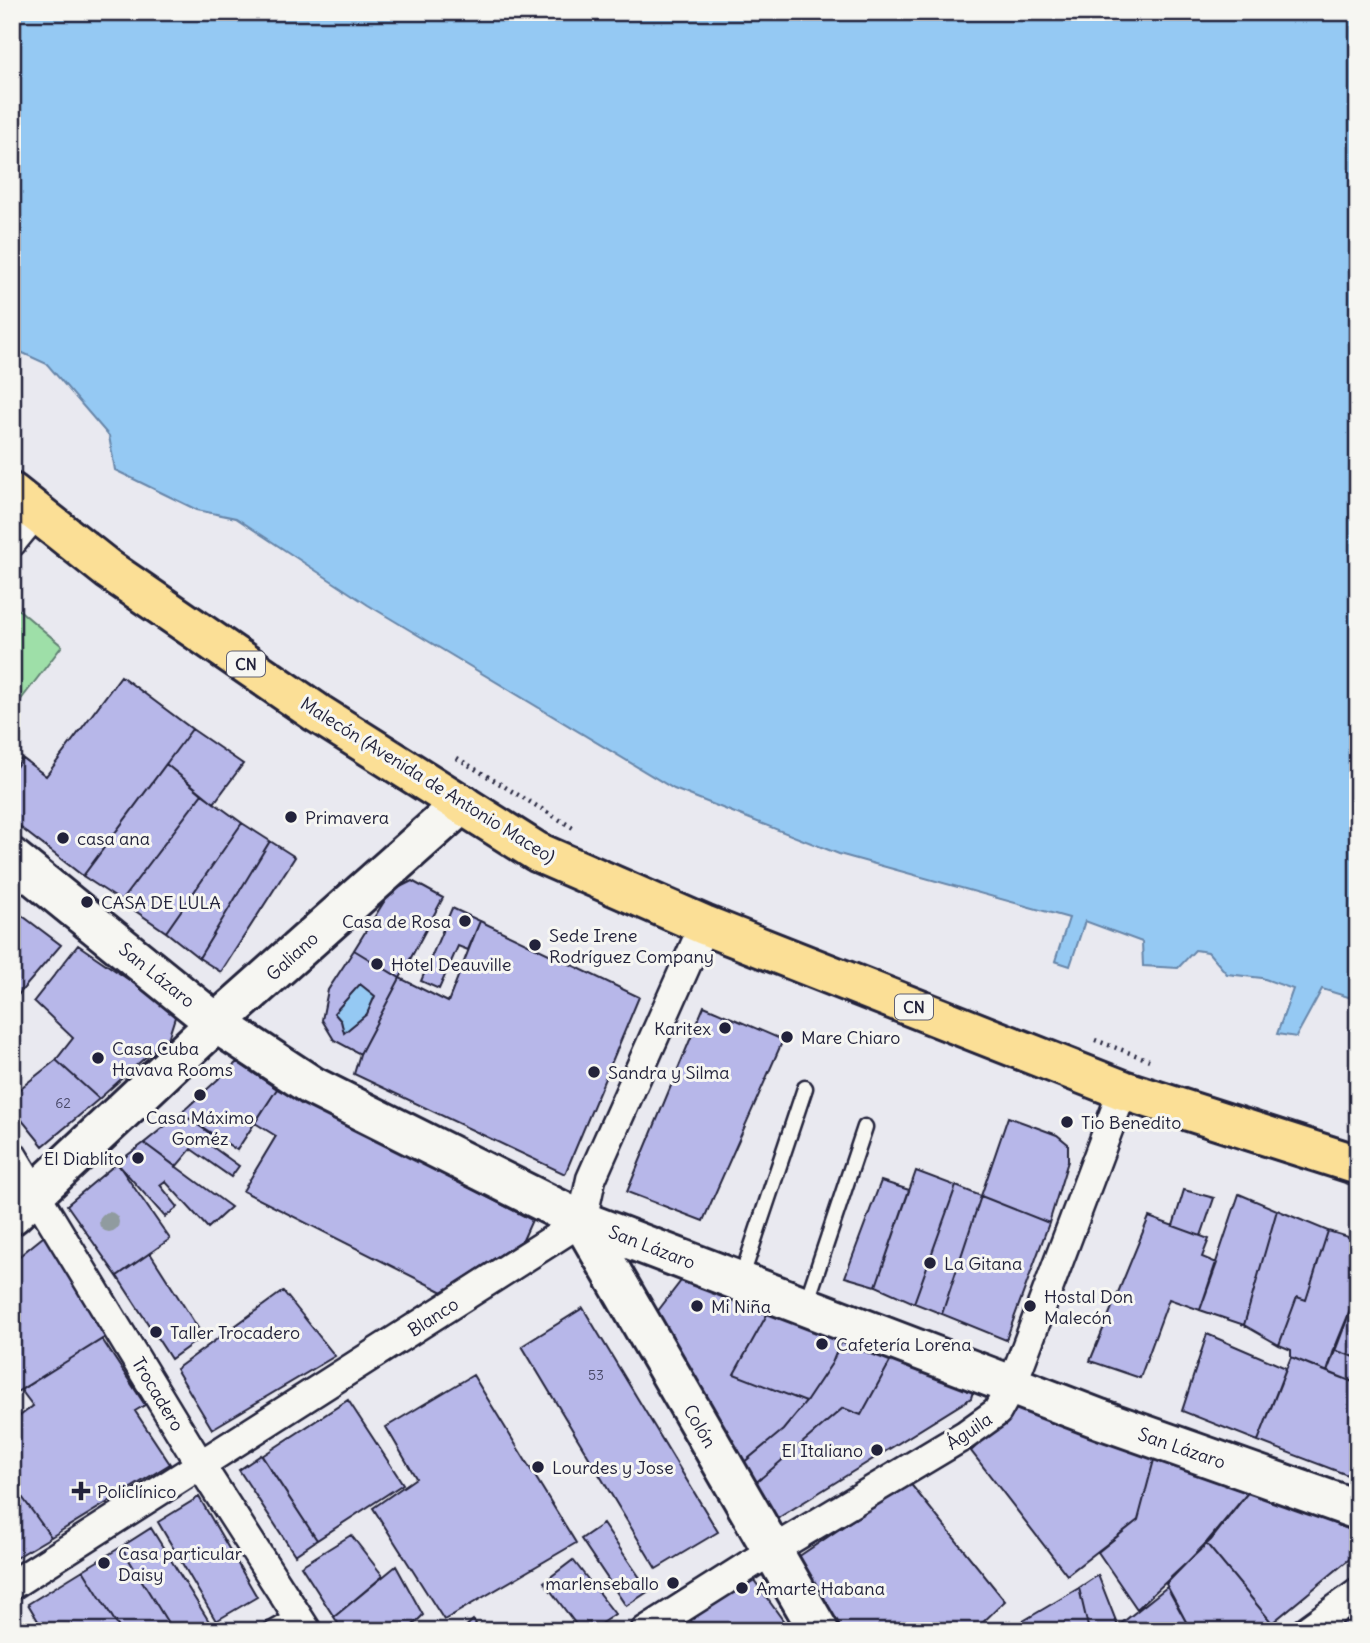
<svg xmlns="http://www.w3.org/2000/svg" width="1370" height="1643" font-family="Delius,sans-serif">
<rect width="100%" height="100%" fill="#e9e9f0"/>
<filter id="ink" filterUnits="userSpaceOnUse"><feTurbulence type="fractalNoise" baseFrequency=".0143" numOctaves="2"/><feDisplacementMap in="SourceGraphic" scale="14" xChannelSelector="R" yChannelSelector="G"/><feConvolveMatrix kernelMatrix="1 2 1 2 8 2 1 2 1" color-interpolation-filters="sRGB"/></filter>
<g filter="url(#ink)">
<!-- green -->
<path fill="#9edfa8" stroke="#608072" stroke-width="2" d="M12,604L62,646L13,710L12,709Z"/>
<!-- water -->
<path fill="#95c9f3" stroke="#6786a9" stroke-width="2" d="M12,12H1358V1000L1322,989L1296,1037L1277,1034L1293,989L1262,978L1227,974L1208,952L1195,950L1178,968L1143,966L1142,942L1085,921L1070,966L1055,961L1069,918L839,854L674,789L368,605L236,518L197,510L115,470L109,436L47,364L12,348Z
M360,984L375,996L367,1014L344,1033L341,1021L334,1013Z"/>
<!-- building -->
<path fill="#b7b7e9" stroke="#22223b" stroke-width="2" fill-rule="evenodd" d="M121,676L192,729L83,876L12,821V773L22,758L46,776Z
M192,729L243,764L214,803L166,764Z
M166,764L202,794L121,901L83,876Z
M202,794L242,823L166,932L121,901Z
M242,823L270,841L199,958L166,932Z
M270,841L295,857L221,972L199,958Z
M412,881L443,898L400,978L354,950L390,892Z
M12,908L61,945L12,1002Z
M452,908L480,921L468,950L458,946L439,989L421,981Z
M480,921L639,997L565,1174L354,1074L360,1054L400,978L448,1002Z
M78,945L170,1008L175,1017L169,1036L99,1099L56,1060L73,1038L34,1001Z
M354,950L400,978L360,1054L334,1040L322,1020L328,990ZM360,984L375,996L367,1014L344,1033L341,1021L334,1013Z
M704,1006L783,1040L703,1221L627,1192Z
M56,1060L99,1099L43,1146L12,1108V1095Z
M237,1062L277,1089L237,1150L181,1113Z
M277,1089L532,1220L523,1240L443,1292L243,1191L276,1136L255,1123Z
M181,1113L215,1137L210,1145L239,1166L231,1177L191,1149L176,1167L144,1143Z
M1008,1117L1057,1135L1068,1144V1161L1049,1223L981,1196Z
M144,1143L231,1207L208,1228L165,1181L160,1185L178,1207L165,1217L117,1163Z
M117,1163L170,1239L117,1276L67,1205Z
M916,1171L956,1186L914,1303L876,1286Z
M881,1181L909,1190L876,1286L845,1277Z
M956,1186L981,1196L942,1314L914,1303Z
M1184,1190L1214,1198L1201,1236L1173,1226Z
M1239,1194L1277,1210L1244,1325L1200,1310Z
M981,1196L1049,1223L1006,1340L942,1314Z
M1277,1210L1328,1231L1306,1300L1297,1297L1279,1345L1244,1325Z
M1149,1217L1209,1239L1202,1257L1217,1263L1200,1310L1169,1299L1140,1378L1090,1361Z
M1328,1231L1358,1240V1291L1327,1372L1291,1357V1350L1279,1345L1297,1297L1306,1300Z
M48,1233L109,1335L12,1395V1262Z
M150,1253L203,1336L171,1359L117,1276Z
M684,1277L769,1311L734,1374L806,1402L783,1430L737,1468L654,1316Z
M283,1291L335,1356L212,1429L176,1369Z
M1358,1291V1358L1334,1350Z
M583,1308L718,1532L656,1569L522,1346Z
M769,1311L842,1338L832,1363L806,1402L734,1374Z
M1207,1334L1286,1368L1258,1441L1182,1411Z
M842,1338L891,1360L861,1415L843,1408L752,1486L737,1468L783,1430L806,1402L832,1363Z
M102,1339L145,1405L135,1411L170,1464L51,1537L12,1483V1422L33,1406L21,1390Z
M1334,1350L1358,1358V1384L1327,1372Z
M1291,1357L1358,1384V1479L1258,1441Z
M891,1360L974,1388L971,1398L775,1520L752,1486L843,1408L861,1415Z
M473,1375L576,1543L444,1620L373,1508L416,1478L386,1427Z
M348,1400L403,1484L317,1540L262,1456Z
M1024,1401L1155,1456L1138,1520L1067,1575L971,1451Z
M261,1455L317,1540L295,1555L239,1470Z
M1155,1456L1250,1490L1211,1540L1137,1609L1098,1552L1138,1520Z
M909,1482L1005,1601L974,1631H842L798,1557Z
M12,1483L51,1537L12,1560Z
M1250,1490L1358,1533V1552L1272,1623L1206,1543Z
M199,1497L257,1597L216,1621L158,1522Z
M603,1524L649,1591L626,1606L581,1539Z
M151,1528L215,1631H173L121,1547Z
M351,1535L383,1576L334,1617L301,1566Z
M1206,1543L1272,1623L1262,1631H1191L1166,1584Z
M121,1547L173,1631H121L83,1570Z
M573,1560L615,1614L590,1631H581L544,1582Z
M396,1566L423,1615L407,1631H343L334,1617Z
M83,1570L121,1631H44L28,1604Z
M1098,1575L1118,1626L1167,1587L1191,1631H1089L1079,1588Z
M751,1576L790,1630L697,1631L688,1616Z
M1079,1588L1089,1631H1022L1018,1624Z
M1358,1607V1628L1347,1615Z
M1347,1615L1358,1631H1325Z
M688,1616L697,1631H664Z
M473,1620L481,1631H461Z"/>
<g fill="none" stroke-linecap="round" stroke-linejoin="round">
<!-- lane casing -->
<g stroke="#22223b" stroke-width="19">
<path id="lane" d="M741,1279L805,1088
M806,1304L865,1127
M269,1631L297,1615"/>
</g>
<!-- street casing -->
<g stroke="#22223b" stroke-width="33">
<path id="street" d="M12,542L35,514
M12,1155L201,1466L307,1631
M12,1585L582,1221L591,1179L704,925
M645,1631L771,1551L965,1435L997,1412L1012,1385L1123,1090
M1306,1631L1358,1593"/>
</g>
<!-- secondary casing -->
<g stroke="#22223b" stroke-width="44">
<path id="secondary" d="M12,858L216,1023L312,1086L582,1221L1100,1419L1358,1510
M12,1215L216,1023L462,804
M582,1221L819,1631"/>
</g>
<!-- highway casing -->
<g stroke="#22223b" stroke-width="44">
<path id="highway" d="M12,493L109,570L317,713L537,852L704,925L1123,1090L1358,1165"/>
</g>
<!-- path -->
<path stroke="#22223b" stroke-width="4.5" stroke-dasharray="2 5" stroke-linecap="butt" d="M457,758L575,829
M1095,1040L1149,1060"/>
<!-- lane -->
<use href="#lane" stroke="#f6f6f2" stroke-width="14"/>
<!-- street -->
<use href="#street" stroke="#f6f6f2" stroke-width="28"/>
<!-- secondary -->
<use href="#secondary" stroke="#f6f6f2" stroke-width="38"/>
<!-- highway -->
<use href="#highway" stroke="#fbdf96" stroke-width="38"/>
</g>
<!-- trees -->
<circle fill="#909b9f" cx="109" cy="1222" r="10"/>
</g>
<!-- markers -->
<g fill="#22223b" stroke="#f6f6f2" stroke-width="2.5">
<circle cx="291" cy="817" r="7"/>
<circle cx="63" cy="838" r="7"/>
<circle cx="87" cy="902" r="7"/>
<circle cx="465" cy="921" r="7"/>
<circle cx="535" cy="945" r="7"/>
<circle cx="377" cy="964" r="7"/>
<circle cx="725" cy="1028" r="7"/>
<circle cx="787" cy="1037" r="7"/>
<circle cx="98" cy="1058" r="7"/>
<circle cx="594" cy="1072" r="7"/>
<circle cx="200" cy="1095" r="7"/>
<circle cx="1067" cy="1122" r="7"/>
<circle cx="138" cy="1158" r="7"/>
<circle cx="930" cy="1263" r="7"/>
<circle cx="697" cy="1306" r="7"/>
<circle cx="1030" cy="1306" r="7"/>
<circle cx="156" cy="1332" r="7"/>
<circle cx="822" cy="1344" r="7"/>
<circle cx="877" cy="1450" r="7"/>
<circle cx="538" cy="1467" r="7"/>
<path d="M77.5 1480.5h7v7h7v7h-7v7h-7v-7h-7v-7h7z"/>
<circle cx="104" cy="1563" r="7"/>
<circle cx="673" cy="1583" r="7"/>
<circle cx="742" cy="1588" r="7"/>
</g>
<g text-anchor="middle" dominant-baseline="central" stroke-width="6" stroke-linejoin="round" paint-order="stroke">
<!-- number labels -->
<g font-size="14" fill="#474766">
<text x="63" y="1103">62</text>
<text x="596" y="1375">53</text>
</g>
<!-- shield labels -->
<g fill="#f6f6f2" stroke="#626272" stroke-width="2">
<rect x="227" y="651.5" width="38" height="25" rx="5"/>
<rect x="895" y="994.5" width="38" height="25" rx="5"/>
</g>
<g font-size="16" font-weight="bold" fill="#22223b">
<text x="246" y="664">CN</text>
<text x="914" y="1007">CN</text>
</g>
<!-- street labels -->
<g font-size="18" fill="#22223b" stroke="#f6f6f2">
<text transform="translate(428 780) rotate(32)">Malecón (Avenida de Antonio Maceo)</text>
<text transform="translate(292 956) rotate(-42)">Galiano</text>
<text transform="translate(157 975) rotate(39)">San Lázaro</text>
<text transform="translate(652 1247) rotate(21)">San Lázaro</text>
<text transform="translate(433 1317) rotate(-33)">Blanco</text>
<text transform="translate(158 1394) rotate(59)">Trocadero</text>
<text transform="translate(700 1426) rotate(60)">Colón</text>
<text transform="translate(969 1431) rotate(-34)">Águila</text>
<text transform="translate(1182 1448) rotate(19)">San Lázaro</text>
</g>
<!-- poi labels -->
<g font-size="18" fill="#22223b" stroke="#f6f6f2" text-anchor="start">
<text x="305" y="817">Primavera</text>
<text x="77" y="838">casa ana</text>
<text x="101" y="902">CASA DE LULA</text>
<text x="451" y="921" text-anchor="end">Casa de Rosa</text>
<text x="549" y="935">Sede Irene<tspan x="549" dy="21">Rodríguez Company</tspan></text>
<text x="391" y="964">Hotel Deauville</text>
<text x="711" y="1028" text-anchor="end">Karitex</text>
<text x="801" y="1037">Mare Chiaro</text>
<text x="112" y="1048">Casa Cuba<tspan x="112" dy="21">Havava Rooms</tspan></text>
<text x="608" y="1072">Sandra y Silma</text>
<text x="200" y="1117" text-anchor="middle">Casa Máximo<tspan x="200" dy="21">Goméz</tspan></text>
<text x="1081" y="1122">Tio Benedito</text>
<text x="124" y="1158" text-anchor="end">El Diablito</text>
<text x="944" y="1263">La Gitana</text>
<text x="1044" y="1296">Hostal Don<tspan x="1044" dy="21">Malecón</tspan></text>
<text x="711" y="1306">Mi Niña</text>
<text x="170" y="1332">Taller Trocadero</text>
<text x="836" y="1344">Cafetería Lorena</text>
<text x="863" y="1450" text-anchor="end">El Italiano</text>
<text x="552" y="1467">Lourdes y Jose</text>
<text x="97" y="1491">Policlínico</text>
<text x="118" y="1553">Casa particular<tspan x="118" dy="21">Daisy</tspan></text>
<text x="659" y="1583" text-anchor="end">marlenseballo</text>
<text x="756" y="1588">Amarte Habana</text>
</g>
</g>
<!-- margin -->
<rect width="1370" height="1643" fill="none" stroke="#f6f6f2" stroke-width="42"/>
<rect x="21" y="21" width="1328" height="1601" fill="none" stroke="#22223b" stroke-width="2.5" filter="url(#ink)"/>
</svg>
